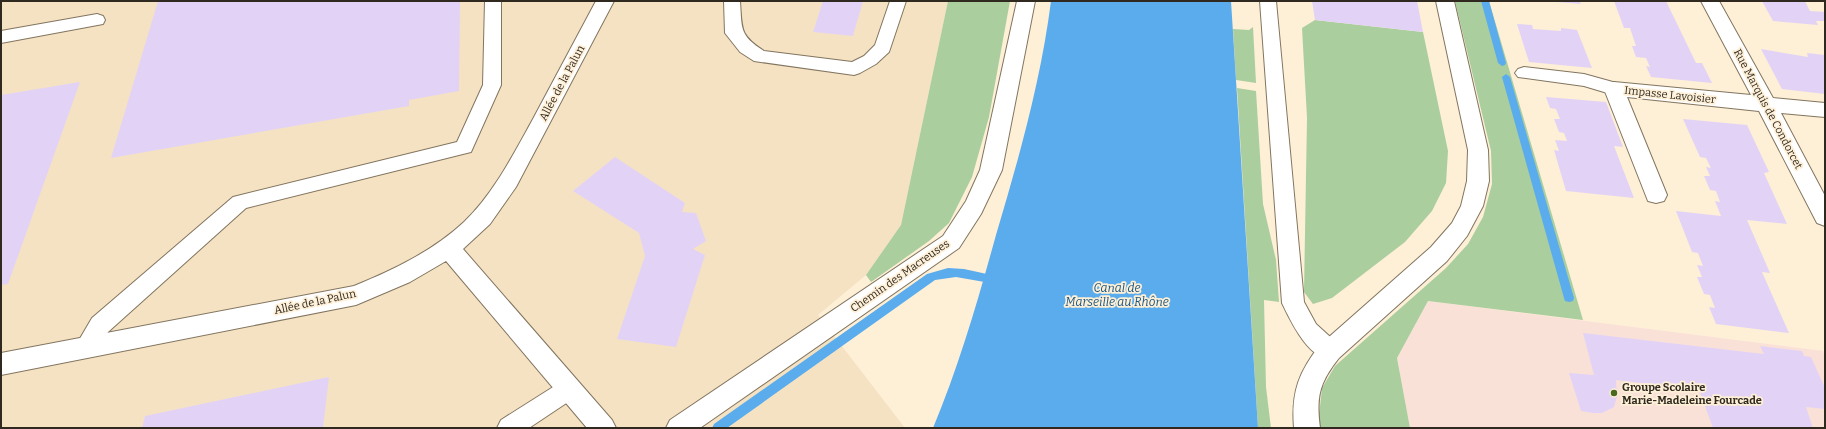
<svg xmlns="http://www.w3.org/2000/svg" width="1826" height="429" font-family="Bitter,serif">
<rect width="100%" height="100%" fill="#feefd7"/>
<!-- built -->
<path fill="#f5e2c3" d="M1,1H948L901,225L866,275L818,315L905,428H1Z"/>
<!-- education -->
<path fill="#fae1d8" d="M1428,301L1823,351L1825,356V428H1410L1397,358Z"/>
<!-- green -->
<path fill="#abce9e" d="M948,1H1010L989,117L972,177L949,223L929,241L871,282L866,275L901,225Z
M1455,1H1489L1583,320L1428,301L1397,358L1410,428H1320L1319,416L1322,388L1335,366L1446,268L1468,244L1483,217L1492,184L1491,151Z
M1315,20L1423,32L1448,151L1446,183L1432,211L1405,242L1332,298L1313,304L1304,292L1307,118L1302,28Z
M1253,27L1256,83L1236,80L1233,29L1249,30Z
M1237,88L1256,91L1263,204L1276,260L1279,302L1264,300L1266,387L1271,428H1258Z"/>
<!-- water -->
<path fill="#5aaced" d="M1051,1H1231L1258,428H933C959,366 978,300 996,235C1019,158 1041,80 1051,1Z"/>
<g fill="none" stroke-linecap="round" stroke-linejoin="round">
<!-- stream -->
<path fill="#5aaced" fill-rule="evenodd" d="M1481,1H1489L1506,63L1505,65L1502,66L1498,63Z
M1506,74L1510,77L1574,298L1573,301L1569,302L1565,301L1564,298L1502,77Z
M948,268L964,269L996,276L1000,277L1001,280L1000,283L996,284L956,277L935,280L727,428H712L714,424L927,274Z"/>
</g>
<!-- building -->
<path fill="#e2d3f6" d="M158,1H460L459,91L409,100V106L111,158Z
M823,1H863L853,36L813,32Z
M1312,1H1417L1423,32L1315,20Z
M1557,1H1579L1581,4L1557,2Z
M1614,1H1666L1696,63H1702L1712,83L1651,77L1646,66L1650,67L1646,58L1636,57L1632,46H1636L1630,28H1624Z
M1762,1H1805L1810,11L1825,12V21H1816L1818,25L1773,21Z
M1517,24L1532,25L1533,29L1561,31V28L1577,30L1592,68L1529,62Z
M1761,49L1808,57L1807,53L1825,55V94L1782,89Z
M80,82L8,284L1,285V95Z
M1546,97L1606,102L1623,147L1614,146L1634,198L1566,191L1554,150L1559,151L1555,140L1567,141L1564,133L1559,132L1554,119H1560L1556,109L1550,108Z
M1683,119L1747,125L1769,172L1764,173L1787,224L1747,220L1770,273L1762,272L1789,333L1716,324L1709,307L1715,308L1710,295L1704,294L1697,277H1702L1697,265L1703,266L1698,253L1692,252L1676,211L1721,216L1715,201L1720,202L1716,191L1710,190L1704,176H1710L1706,167L1711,168L1706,158L1700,157Z
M615,157L685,203L682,212L696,213L706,241L693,249L705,255L676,347L617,339L645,256L639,233L573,191Z
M1583,333L1764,354L1760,346L1802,351L1804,356L1811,357L1825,388V409L1806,407L1813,428H1713L1699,390L1616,380L1617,397L1614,407L1602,413H1593L1581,411L1569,373L1594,375Z
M329,377L323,428H142L145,416Z"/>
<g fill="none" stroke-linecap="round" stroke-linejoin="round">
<!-- lane casing -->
<g stroke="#82755f" stroke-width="2">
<path id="lane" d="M485,1H501V85L471,152L246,208L108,332C100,344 95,360 78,354L75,347L92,318L233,197L457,142L483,85Z
M724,1H740C742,29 739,35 764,51L852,62L864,56L875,45L890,1H906L889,52L876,64L860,73L854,75L754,61L740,52L725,33Z
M1260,1H1276L1304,302L1316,324L1338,344L1341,351L1338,358C1312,367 1291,322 1282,303Z
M97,14L103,16L105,20L103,24L1,43V31Z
M1524,67L1584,74L1620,84L1623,89L1620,94L1614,95L1584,86L1518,77L1515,73L1518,69Z
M569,379L577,382L580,389L577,396L529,428H497L501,420L561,382Z"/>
</g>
<!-- street casing -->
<g stroke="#82755f" stroke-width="2">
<path id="street" d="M596,1H614L516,187L490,224L463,249L612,420L616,428H587L446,261L410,282L356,305L1,375V353L354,286C393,270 433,251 464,222C494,193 513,155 533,119C554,80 575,40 596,1Z
M1017,1H1035L1002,170L981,214L959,248L700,428H666L670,420L943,236L966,201L980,170Z
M1436,1H1454L1488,150L1489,181L1483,206L1467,236L1447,261L1339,358C1319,383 1316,397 1320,428H1294C1291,392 1299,371 1321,344L1431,247L1452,223L1461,206L1467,181L1468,150Z
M1701,1H1719L1773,98L1825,103V117L1781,113L1825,196V226L1817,223L1759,111L1627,97L1667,195L1664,201L1656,203L1648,201L1604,89L1607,84L1614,82L1751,95Z"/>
</g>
<!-- lane -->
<use href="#lane" fill="#fff" fill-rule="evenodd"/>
<!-- street -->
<use href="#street" fill="#fff" fill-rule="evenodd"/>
</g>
<!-- markers -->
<circle fill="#476920" stroke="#feefd7" stroke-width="1.5" cx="1614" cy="393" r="4"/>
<g text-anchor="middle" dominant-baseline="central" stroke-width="3.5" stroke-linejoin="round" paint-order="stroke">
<!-- street labels -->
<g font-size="11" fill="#2f2920" stroke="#feefd7">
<text transform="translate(562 83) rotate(-62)">Allée de la Palun</text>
<text transform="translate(1670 95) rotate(6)">Impasse Lavoisier</text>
<text transform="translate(1768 109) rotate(62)">Rue Marquis de Condorcet</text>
<text transform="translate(900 276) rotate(-35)">Chemin des Macreuses</text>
<text transform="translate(315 302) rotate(-12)">Allée de la Palun</text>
</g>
<!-- poi labels -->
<g font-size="11" font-weight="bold" fill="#2f2920" stroke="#feefd7" text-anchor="start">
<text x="1622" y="387">Groupe Scolaire<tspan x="1622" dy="13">Marie-Madeleine Fourcade</tspan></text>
</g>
<!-- water labels -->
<g font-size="12" font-style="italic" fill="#1b5681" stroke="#feefd7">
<text x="1117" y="288">Canal de<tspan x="1117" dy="14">Marseille au Rhône</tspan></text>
</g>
</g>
<!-- border -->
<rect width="1826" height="429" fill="none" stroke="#2f2920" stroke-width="4"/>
</svg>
